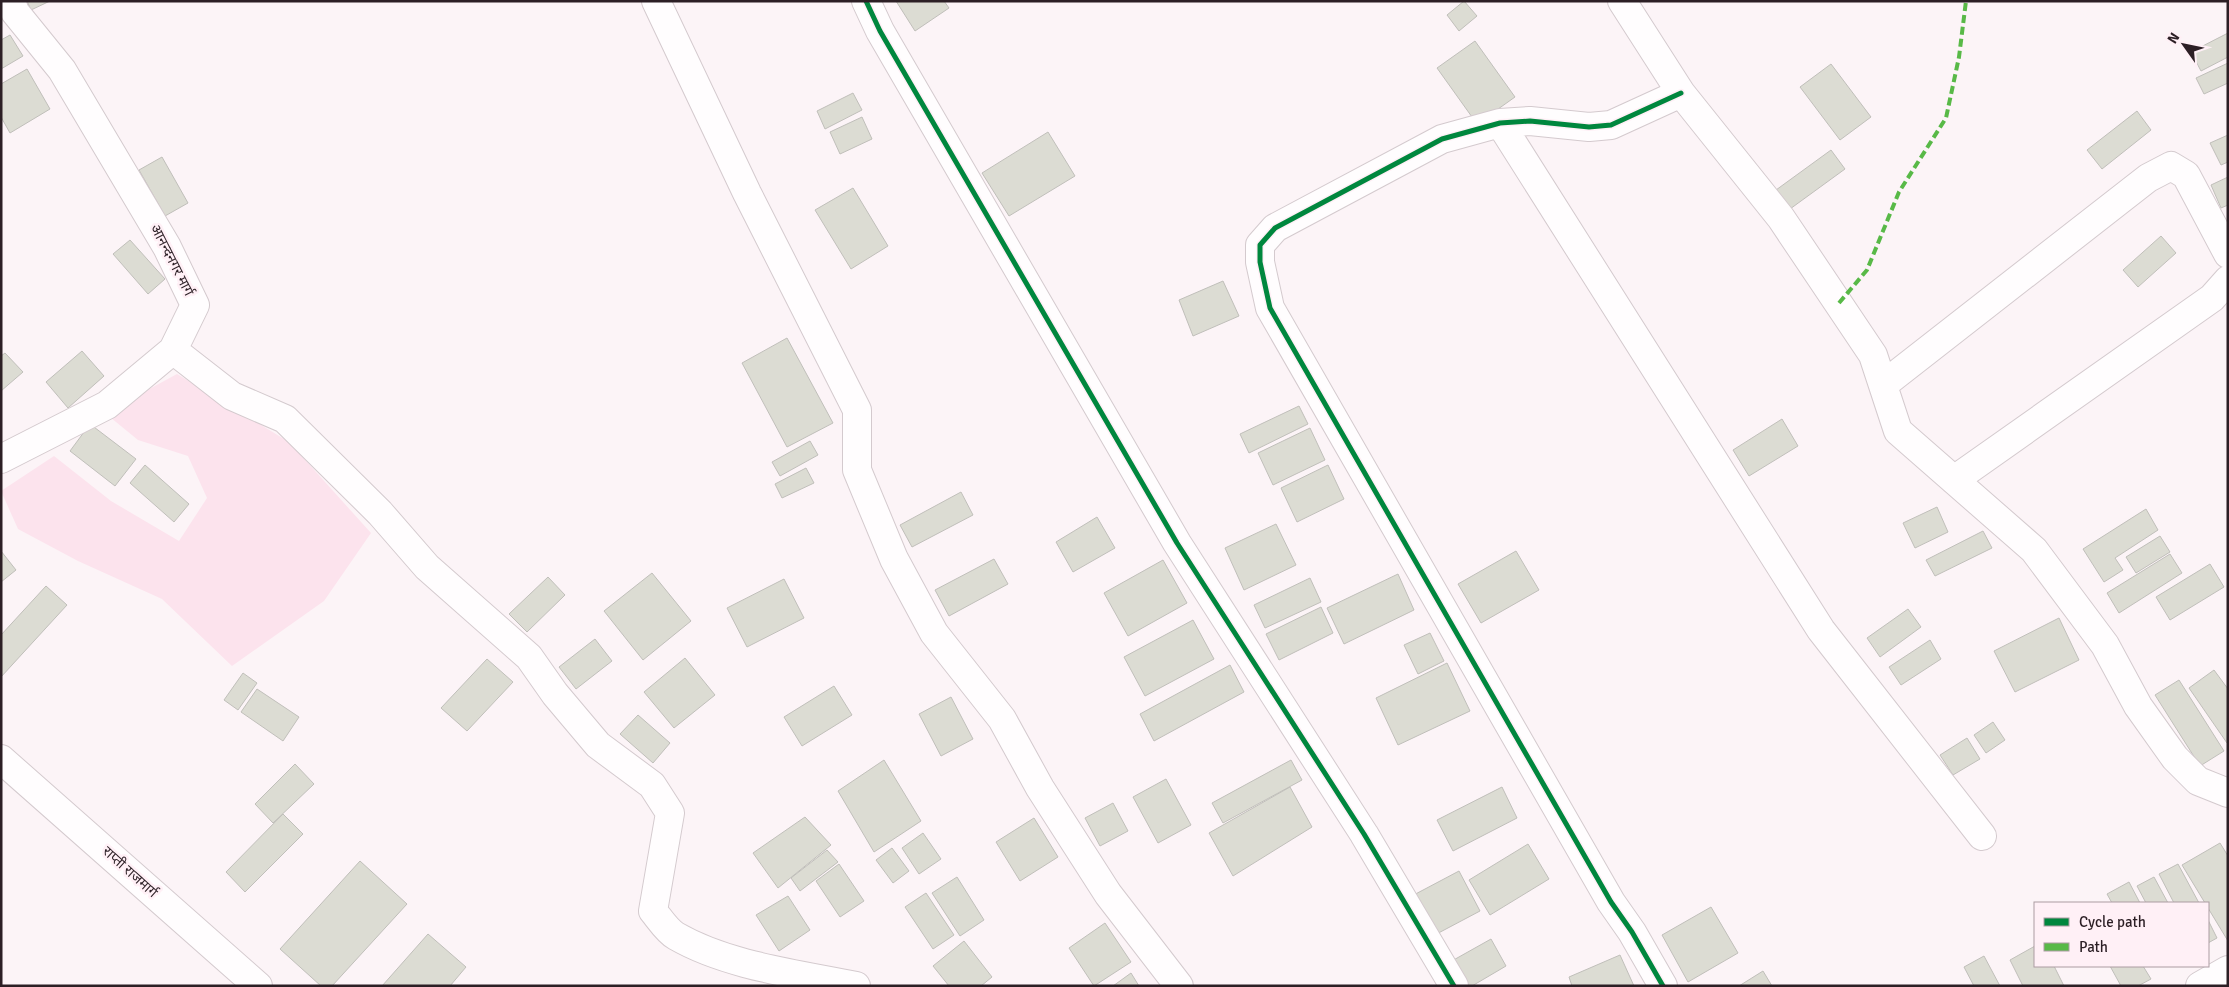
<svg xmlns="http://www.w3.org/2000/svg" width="2229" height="987" font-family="Signika,'Noto Sans Devanagari',sans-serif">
<rect width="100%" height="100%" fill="#fcf4f7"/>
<!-- green -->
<path fill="#fce3ed" d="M177,374L289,442L371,533L324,601L232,666L162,599L78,561L18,529L1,491L54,456L111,501L179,541L207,498L188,456L138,440L105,413Z"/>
<!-- building -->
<path fill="#dcdcd3" stroke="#c0bfba" d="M27,1H50L31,10Z
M896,1H944L949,8L915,31Z
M1464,1L1477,16L1459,31L1447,15Z
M2228,33V57L2201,71L2191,52Z
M10,35L23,56L1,69V40Z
M1475,41L1515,97L1477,124L1437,68Z
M2228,63V83L2204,94L2196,78Z
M1831,64L1871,117L1840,140L1800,87Z
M27,69L50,109L10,133L1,117V84Z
M853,93L862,110L825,129L817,111Z
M2137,111L2151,130L2102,169L2087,150Z
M862,117L872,139L840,154L830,132Z
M1048,132L1075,176L1009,216L982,173Z
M2228,135V162L2221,165L2210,143Z
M1831,150L1845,169L1790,209L1776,190Z
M162,157L188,203L165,216L139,170Z
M2228,177V205L2221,208L2211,185Z
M853,188L888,246L851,269L815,210Z
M2161,236L2176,253L2138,287L2123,270Z
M130,240L165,279L148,294L113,254Z
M1223,281L1239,316L1193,336L1179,300Z
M787,338L833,423L787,447L742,363Z
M82,351L104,376L68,408L46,382Z
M5,353L23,372L1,391V356Z
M1299,406L1308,424L1249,453L1240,434Z
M1782,419L1798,446L1749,476L1733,450Z
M90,424L136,459L115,486L70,451Z
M1310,428L1325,460L1273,485L1258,453Z
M810,441L818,455L780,476L772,462Z
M145,465L189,504L174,522L130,483Z
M1328,465L1344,499L1297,522L1281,488Z
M806,468L814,483L782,498L775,484Z
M961,492L973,515L912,547L900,525Z
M1937,507L1948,532L1915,548L1903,523Z
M2146,509L2158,530L2115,558L2123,570L2104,582L2083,549Z
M1097,517L1115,548L1073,572L1056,542Z
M1276,524L1296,565L1244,590L1225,548Z
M1983,531L1992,548L1935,576L1926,560Z
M2160,536L2170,552L2136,573L2126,557Z
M1,551L16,570L1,582Z
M1516,551L1539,590L1481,623L1458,584Z
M2170,554L2182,573L2119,613L2107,593Z
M994,559L1008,584L949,616L935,590Z
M1163,560L1187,603L1128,636L1104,593Z
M2210,564L2224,587L2170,620L2156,597Z
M652,573L691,621L643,660L604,611Z
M1398,574L1414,610L1344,644L1327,608Z
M548,577L565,595L527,632L509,614Z
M1310,578L1321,602L1265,628L1254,605Z
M784,579L804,618L747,647L727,608Z
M46,586L67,605L1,677V635Z
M1321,607L1333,633L1279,660L1266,634Z
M1908,609L1921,627L1880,657L1867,638Z
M2059,618L2079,660L2015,692L1994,651Z
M1193,620L1214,659L1145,696L1124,657Z
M1430,633L1444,661L1418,674L1404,645Z
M595,639L612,661L576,689L559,667Z
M1930,640L1941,659L1901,685L1889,667Z
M685,658L715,695L674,728L644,692Z
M487,659L513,682L467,731L441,708Z
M1447,663L1470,711L1398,745L1376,698Z
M1230,665L1244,692L1154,741L1140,714Z
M2214,670L2228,689L2227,743L2189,688Z
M243,673L257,683L238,710L224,700Z
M2179,680L2224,751L2200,766L2155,695Z
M834,686L852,715L802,746L784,717Z
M257,689L299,717L283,741L241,712Z
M951,697L973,739L941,756L919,714Z
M638,715L670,743L653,763L620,734Z
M1993,722L2005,740L1986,753L1974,735Z
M1967,738L1980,759L1953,775L1940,755Z
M884,760L921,821L874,852L838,791Z
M1291,760L1302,780L1223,823L1212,803Z
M295,764L314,784L273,823L255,804Z
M1166,779L1191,825L1158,843L1133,797Z
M1290,787L1312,827L1233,876L1209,833Z
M1502,787L1517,818L1453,851L1437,820Z
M1113,803L1128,831L1100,846L1085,818Z
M283,814L303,834L245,892L226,872Z
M805,817L831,845L778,888L753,853Z
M1034,818L1058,857L1020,881L996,842Z
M923,833L941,859L919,874L902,848Z
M2220,843L2228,856V941L2208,908V903H2205L2182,865Z
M1528,844L1549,879L1490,915L1469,880Z
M892,848L909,871L893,883L876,860Z
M827,850L838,862L800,891L791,878Z
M360,861L407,904L332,986H321L280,949Z
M839,864L864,901L840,917L816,881Z
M2178,864L2199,903H2174L2159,874Z
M1459,871L1480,911L1429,938L1408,898Z
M957,877L984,920L960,936L932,893Z
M2154,877L2168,903H2146L2137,886Z
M2129,882L2140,903H2112L2107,894Z
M926,893L954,935L933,949L905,907Z
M788,896L810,930L779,951L756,915Z
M1711,907L1738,953L1688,982L1662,935Z
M2208,920L2217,938L2208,943Z
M1105,923L1131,962L1094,986L1069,948Z
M428,934L466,967L450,986H382Z
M1491,939L1506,966L1472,986H1463L1450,962Z
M964,941L992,977L981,986H949L933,966Z
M2035,946V966H2054L2064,986H2023L2010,960Z
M1620,955L1634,986H1572L1569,977Z
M1984,956L2000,986H1974L1964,967Z
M2110,966H2143L2151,979L2138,986H2121Z
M1763,971L1772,986H1739Z
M1131,973L1139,986H1113Z"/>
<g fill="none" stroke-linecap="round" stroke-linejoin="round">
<!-- minor casing -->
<g stroke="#d4cace" stroke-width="30">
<path id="minor" d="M656,1L747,193L857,410V470L894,559L934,633L1002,719L1040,788L1108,894L1179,986
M866,1L880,31L1177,543L1364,834L1454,986
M1622,1L1681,93L1781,218L1873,355L1898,431L2034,550L2105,645L2138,706L2175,758L2198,781L2228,793
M1500,123L1821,630L1982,836
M173,350L232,396L285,419L380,513L427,567L529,657L555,694L598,745L652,785L670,813L653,911C659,918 667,931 676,936C728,966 798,974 856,986
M1883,385L2148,178L2171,166L2186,175L2228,254
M1,459L107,405L173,350L195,305L167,247L62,70L15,12L11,1
M1954,480L2212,298L2228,280
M1663,986L1632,932L1611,902L1270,308L1260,262V245L1275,228L1442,139L1500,123L1530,121L1589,127L1611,125L1681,93
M2200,986L2228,970"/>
</g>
<!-- primary casing -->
<g stroke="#d4cace" stroke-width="30">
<path id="primary" d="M1,759L258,986"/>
</g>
<!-- minor -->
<use href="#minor" stroke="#fffdfe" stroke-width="28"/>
<!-- primary -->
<use href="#primary" stroke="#fffdfe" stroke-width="28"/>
<!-- quiet -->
<path stroke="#58b947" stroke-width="4" stroke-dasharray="8 4" stroke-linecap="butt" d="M1839,303L1867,270L1899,192L1946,118L1959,57L1966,1"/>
<!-- cycleway casing -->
<g stroke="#fff0f6" stroke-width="8">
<path id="cycleway" d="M866,1L880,31L1177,543L1364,834L1454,986
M1663,986L1632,932L1611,902L1270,308L1260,262V245L1275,228L1442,139L1500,123L1530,121L1589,127L1611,125L1681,93"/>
</g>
<!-- cycleway -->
<use href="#cycleway" stroke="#00873e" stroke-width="5"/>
</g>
<g text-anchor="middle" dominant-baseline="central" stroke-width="5" stroke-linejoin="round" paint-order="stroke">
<!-- street labels -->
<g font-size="14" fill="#2c1f25" stroke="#fff0f6">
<text transform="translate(172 260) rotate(63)">आनन्दनगर मार्ग</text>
<text transform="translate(130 872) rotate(42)">राप्ती राजमार्ग</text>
</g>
</g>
<!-- border -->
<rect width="2229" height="987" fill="none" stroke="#2c1f25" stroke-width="5"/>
<!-- legend -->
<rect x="2034" y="902" width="175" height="65" fill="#fff0f6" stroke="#ab9ca2"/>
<rect x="2044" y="918" width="25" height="8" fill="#00873e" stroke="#ab9ca2"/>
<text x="2079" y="927" font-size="15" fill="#2c1f25">Cycle path</text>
<rect x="2044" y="943" width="25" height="8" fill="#58b947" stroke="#ab9ca2"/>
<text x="2079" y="952" font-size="15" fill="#2c1f25">Path</text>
<!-- north arrow -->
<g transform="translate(2184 45) rotate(303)" stroke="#fff0f6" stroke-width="4" paint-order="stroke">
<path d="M0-4L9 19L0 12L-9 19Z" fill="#2c1f25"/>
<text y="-8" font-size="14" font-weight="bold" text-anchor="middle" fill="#2c1f25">N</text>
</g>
</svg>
